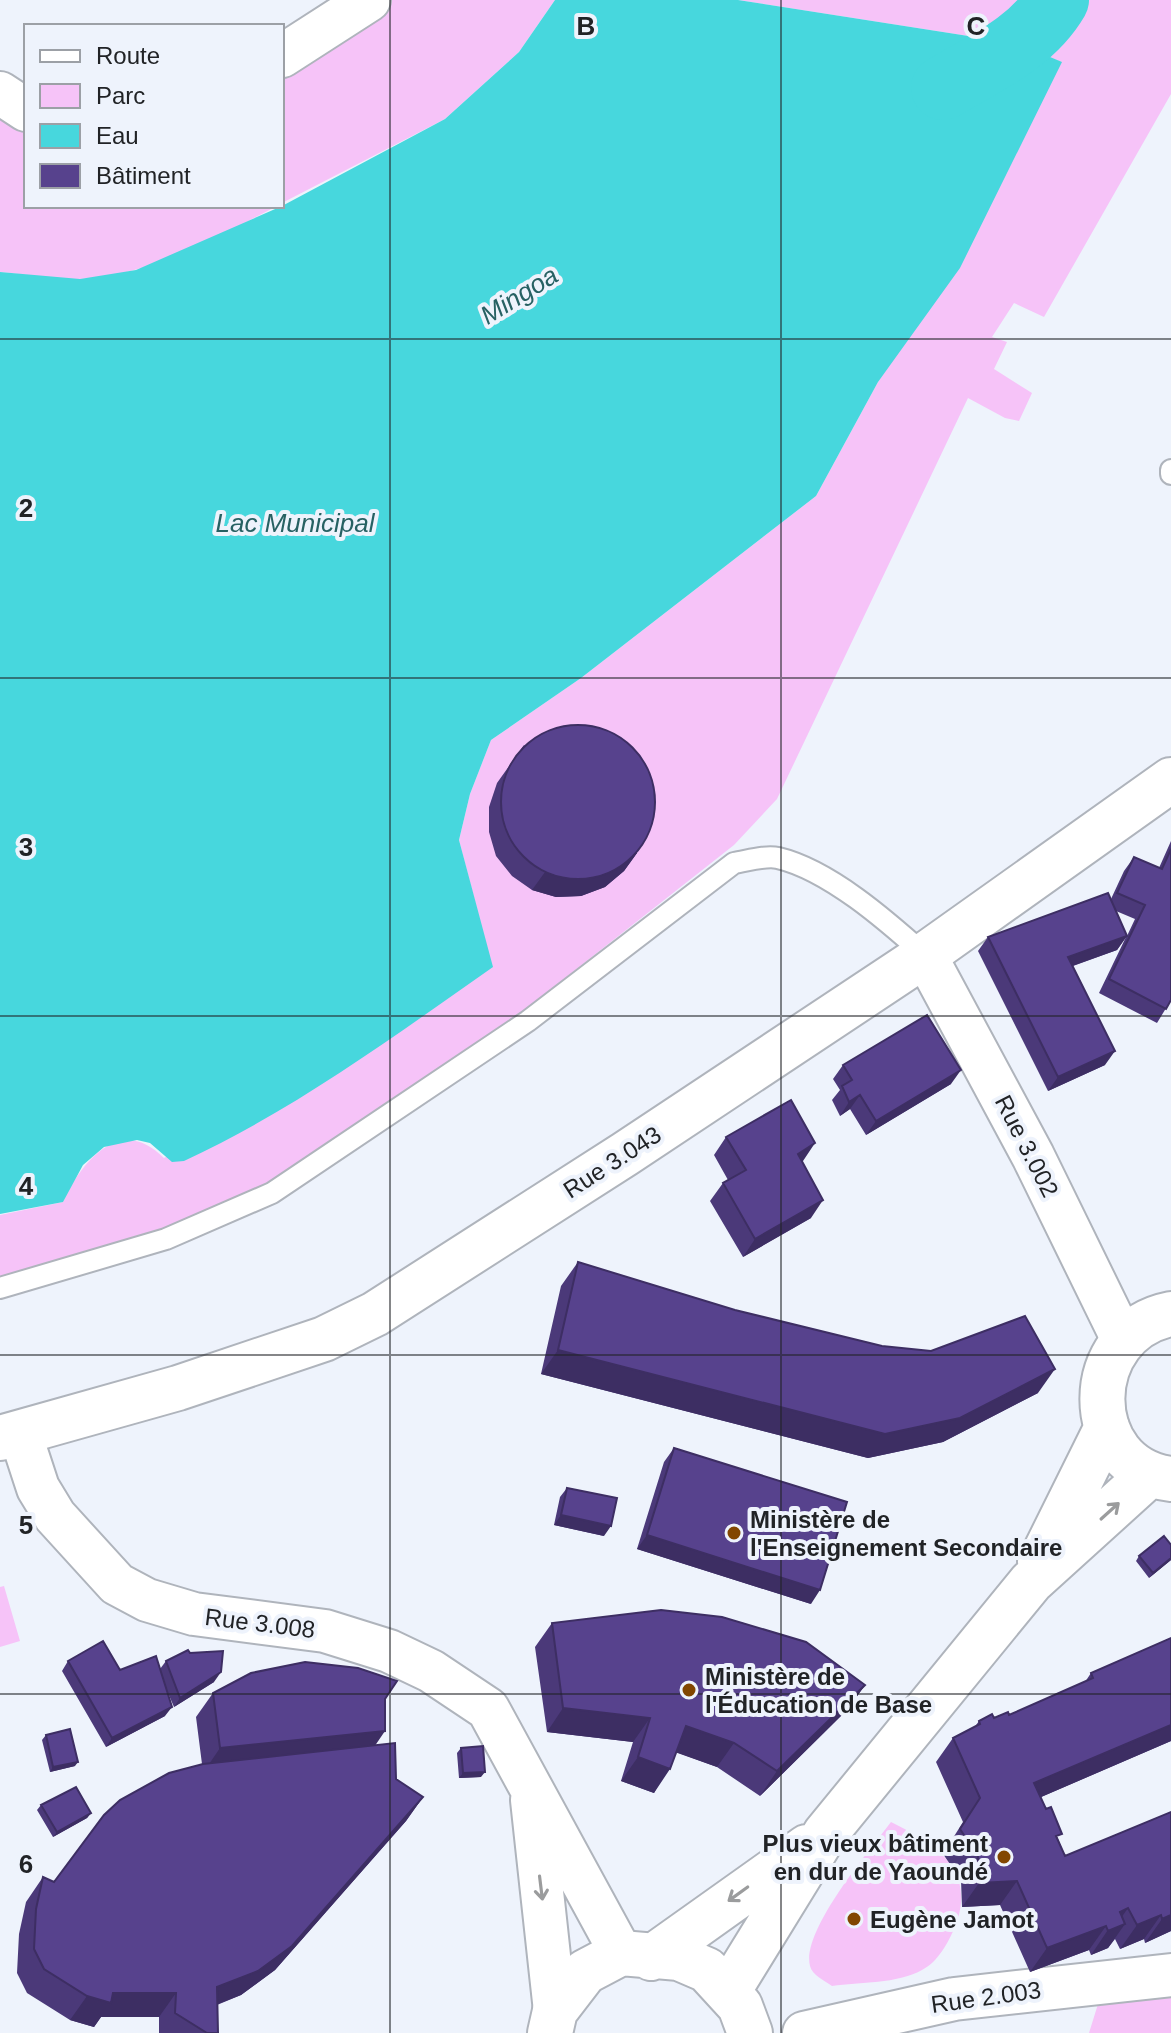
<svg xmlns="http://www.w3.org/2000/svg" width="1171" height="2033" font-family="Helvetica,sans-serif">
<rect width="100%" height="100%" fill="#eef3fc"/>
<!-- green -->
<path fill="#f6c3f8" d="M380,0H555L519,52L445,119L282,203V53Z
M738,0H1171V94L1044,317L1014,303L992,337L1007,342L994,369L1032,393L1019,421L1005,418L968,398L777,799L734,845L527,1008L271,1181L170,1227L0,1280V1215L63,1202C82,1160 121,1114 164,1158L492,967L459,840L470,794L491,740L581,678L816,496L878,382L1018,147L1061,62L1019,44Z
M0,85L26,93V206H277C217,237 150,276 80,279C54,280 26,274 0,272Z
M4,1586L20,1641L0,1647V1587Z
M891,1822C937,1845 977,1870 955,1927C948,1943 938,1962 922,1970C897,1984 860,1982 832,1986C825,1981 812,1975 810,1966C801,1931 870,1850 891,1822Z
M1171,1992V2033H1089L1098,2004Z"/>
<!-- water -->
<path fill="#47d7dd" d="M555,0H738L1019,44L1062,62L960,268L878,382L816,496L581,678L491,740L470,794L459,840L493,967C393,1037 294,1110 184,1161L172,1162L150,1143L137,1140L104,1147L83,1165L63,1202L0,1214V272L80,279L136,270L282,206L445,119L519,52Z"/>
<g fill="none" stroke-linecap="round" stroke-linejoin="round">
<!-- river -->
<path stroke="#47d7dd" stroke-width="64" d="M943,88C985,63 1032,43 1057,0"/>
<!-- lane casing -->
<g stroke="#afb4bc" stroke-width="24">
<path id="lane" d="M1171,474V470
M0,1288L166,1239L272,1193L528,1021L734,863C747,861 766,855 778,858C829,870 887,921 925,955"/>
</g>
<!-- street casing -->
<g stroke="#afb4bc" stroke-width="46">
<path id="street" d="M282,56L369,0
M0,93L26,110
M925,955L1033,1156L1123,1340
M20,1433L38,1488L55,1516L117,1584L147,1600L194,1614L325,1631L389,1651L431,1671L488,1709L621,1953
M532,1800L555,2011
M804,2033L954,1999L1171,1975"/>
</g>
<!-- secondary casing -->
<g stroke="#afb4bc" stroke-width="48">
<path id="secondary" d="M0,1438L178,1388L324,1339L375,1314L625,1154L925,955L1171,780"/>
</g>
<!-- primary casing -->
<g stroke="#afb4bc" stroke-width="48">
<path id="primary" d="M1171,1314C1080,1332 1079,1467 1171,1479
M1040,1562L1107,1427
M651,1958L807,1847
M729,1990L825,1834L1031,1582L1148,1476
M550,2033L555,2011L585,1972L621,1953L679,1958L707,1970L740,2006L750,2033"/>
</g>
<!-- lane -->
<use href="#lane" stroke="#fff" stroke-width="20"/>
<!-- street -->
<use href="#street" stroke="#fff" stroke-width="42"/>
<!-- secondary -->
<use href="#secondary" stroke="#fff" stroke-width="44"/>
<!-- primary -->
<use href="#primary" stroke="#fff" stroke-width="44"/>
</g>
<!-- wall -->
<path fill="#4b3979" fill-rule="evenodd" d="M524,745L637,853L624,871L605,887L581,896L556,897L532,890L512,876L496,856L489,832V807L497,783Z
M1171,841V1000L1157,1023L1099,993L1126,937L1117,950L1073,966L1105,1065L1048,1091L978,951L988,937L1111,899L1124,871L1134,857L1159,868ZM1116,911L1135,919L1127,936Z
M843,1065L951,1084L866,1135L850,1109L840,1116L832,1100L840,1090L833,1079Z
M726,1137L802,1162L811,1218L743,1257L710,1201L723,1183L728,1180L714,1155Z
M578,1262L735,1310L1038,1393L943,1442L868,1458L541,1374L561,1286Z
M674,1448L811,1604L637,1549L664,1462Z
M567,1488L604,1536L554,1525L560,1497Z
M1171,1545V1560L1149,1578L1136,1561L1139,1556Z
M552,1623L865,1685L848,1709L760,1796L717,1767L676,1752L654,1793L621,1781L633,1742L547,1732L535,1647Z
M1171,1638V1741L1041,1797L1065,1856L1171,1812V1931L1145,1943L1144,1939L1120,1949L1115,1939L1108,1948L1091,1955L1089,1950L1030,1972L1000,1905L962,1907L961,1880L943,1854L963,1822L936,1762L953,1738L974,1728L979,1721L1009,1715L1085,1682L1091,1673Z
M68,1661L120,1670L160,1669L166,1661L214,1682L174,1707L165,1686V1716L106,1747L62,1671Z
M213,1693L385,1699L375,1745L396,1779L423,1797L406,1821L275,1970L241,1995L217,2005L218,2033H159V2017H101L94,2027L70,2020L27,1993L17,1973L19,1934L26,1902L43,1877L54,1882L202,1764L196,1717Z
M46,1735L75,1766L50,1772L42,1740Z
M461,1748L481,1777L459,1778L457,1753Z
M41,1805L91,1813L87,1818L53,1837L37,1810Z"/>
<!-- shaded-wall -->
<path fill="#3d2e63" d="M637,853L624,871L605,887L581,896L556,897L532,890L545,872Z
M1127,936L1117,950L1058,971L1068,957Z
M1115,1051L1105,1065L1048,1091L1058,1077Z
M961,1070L951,1084L866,1135L876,1121Z
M860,1095L850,1109L840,1116L849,1102Z
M815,1143L803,1161L785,1172L798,1154Z
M823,1200L811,1218L743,1257L755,1239Z
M558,1350L1055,1369L1038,1393L943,1442L868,1458L541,1374Z
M561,1515L611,1526L604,1536L554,1525Z
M647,1535L820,1590L811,1604L637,1549Z
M1171,1558V1560L1149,1578L1153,1573Z
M221,1672L214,1682L174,1707L180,1698Z
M865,1685L848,1709L760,1796L777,1771Z
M172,1707L165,1716L106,1747L112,1738Z
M563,1708L650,1718L633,1742L547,1732Z
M1171,1725V1741L1018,1807L1034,1783Z
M686,1726L734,1743L717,1767L669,1750Z
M385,1731L368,1756L203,1773L220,1748Z
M638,1757L670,1769L654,1793L621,1781Z
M78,1762L75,1766L50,1772L53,1767Z
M485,1772L481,1777L459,1778L463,1773Z
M423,1797L406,1821L275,1970L241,1995L200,2011L217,1987Z
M91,1813L87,1818L53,1837L57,1832Z
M1017,1881L1000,1905L962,1907L979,1883Z
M1128,1908L1114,1928L1125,1924L1108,1948L1091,1955L1120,1912Z
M1161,1915L1144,1939L1120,1949L1137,1925Z
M1171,1915V1931L1145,1943L1162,1919Z
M1106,1926L1089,1950L1030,1972L1047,1948Z
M113,1993H176L159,2017H101L94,2027L70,2020L87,1996Z"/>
<!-- building -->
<path fill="#57428d" stroke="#3d2e63" stroke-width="2" d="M501 802a77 77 0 1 1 154 0a77 77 0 1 1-154 0Z
M1171,849V1000L1166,1009L1109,979L1145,905L1117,893L1134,857L1162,869Z
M1108,893L1127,936L1068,957L1115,1051L1058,1077L988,937Z
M927,1015L961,1070L876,1121L860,1095L849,1102L842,1086L852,1080L843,1065Z
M791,1100L815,1143L798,1154L823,1200L755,1239L723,1183L746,1170L726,1137Z
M578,1262L735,1310L882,1346L931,1351L1025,1316L1055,1369L960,1418L885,1434L558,1350Z
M674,1448L847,1502L820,1590L647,1535Z
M567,1488L617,1498L611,1526L561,1515Z
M1164,1536L1171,1545V1558L1153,1573L1139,1556Z
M661,1610L722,1617L806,1642L865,1685L777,1771L734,1743L686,1726L670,1769L638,1757L650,1718L563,1708L552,1623Z
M1171,1638V1725L1034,1783L1046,1809L1051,1807L1062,1834L1056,1836L1065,1856L1171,1812V1915L1162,1919L1161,1915L1137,1925L1128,1908L1120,1912L1125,1924L1108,1931L1106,1926L1047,1948L1017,1881L979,1883L978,1856L960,1829L980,1798L953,1738L980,1724L979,1721L992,1714L994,1718L1008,1712L1009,1715L1093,1678L1091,1673Z
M103,1641L120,1670L156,1656L172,1707L112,1738L68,1661Z
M188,1650L190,1653L223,1651L221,1672L180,1698L166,1661Z
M305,1662L358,1668L397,1681L385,1699V1731L220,1748L213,1693L251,1673Z
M70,1729L78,1762L53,1767L46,1735Z
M395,1743L396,1779L423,1797L292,1946L258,1971L217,1987L218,2033H207L175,2013L176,1993H113L111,2003L87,1996L44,1969L34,1949L36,1909L43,1877L54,1882L104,1815L120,1800L169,1773L203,1764Z
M483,1746L485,1772L463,1773L461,1748Z
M76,1787L91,1813L57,1832L41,1805Z"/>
<!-- one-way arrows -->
<defs><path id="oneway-shaft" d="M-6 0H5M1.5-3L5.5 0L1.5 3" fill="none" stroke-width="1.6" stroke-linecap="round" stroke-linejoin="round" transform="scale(2)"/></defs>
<g stroke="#9b9c9d">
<use href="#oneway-shaft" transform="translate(1110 1511) rotate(-42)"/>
<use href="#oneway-shaft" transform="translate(541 1888) rotate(83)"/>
<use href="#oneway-shaft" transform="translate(738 1894) rotate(144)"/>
</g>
<!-- grid -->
<path fill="none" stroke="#212326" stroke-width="2" stroke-opacity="0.55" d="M390,0V2033M781,0V2033M0,339H1171M0,678H1171M0,1016H1171M0,1355H1171M0,1694H1171"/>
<!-- markers -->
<g fill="#824600" stroke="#eef3fc" stroke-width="3">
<circle cx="734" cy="1533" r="8"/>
<circle cx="689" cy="1690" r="8"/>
<circle cx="1004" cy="1857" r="8"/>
<circle cx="854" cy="1919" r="8"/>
</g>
<g text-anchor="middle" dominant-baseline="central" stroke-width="8" stroke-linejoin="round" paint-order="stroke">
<!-- street labels -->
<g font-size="24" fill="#212326" stroke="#eef3fc">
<text transform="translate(1027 1146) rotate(63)">Rue 3.002</text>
<text transform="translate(612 1162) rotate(-33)">Rue 3.043</text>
<text transform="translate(260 1623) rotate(7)">Rue 3.008</text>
<text transform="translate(986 1997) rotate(-8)">Rue 2.003</text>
</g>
<!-- poi labels -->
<g font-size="24" font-weight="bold" fill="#212326" stroke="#eef3fc" text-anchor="start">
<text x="750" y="1519">Ministère de<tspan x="750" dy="28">l'Enseignement Secondaire</tspan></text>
<text x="705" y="1676">Ministère de<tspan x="705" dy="28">l'Éducation de Base</tspan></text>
<text x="988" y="1843" text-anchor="end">Plus vieux bâtiment<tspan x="988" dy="28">en dur de Yaoundé</tspan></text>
<text x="870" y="1919">Eugène Jamot</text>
</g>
<!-- water labels -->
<g font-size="26" font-style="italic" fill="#276163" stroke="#eef3fc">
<text transform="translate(519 295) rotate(-32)">Mingoa</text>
<text x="295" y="523">Lac Municipal</text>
</g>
</g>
<g font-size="26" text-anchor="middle" font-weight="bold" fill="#212326" stroke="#eef3fc" stroke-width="8" stroke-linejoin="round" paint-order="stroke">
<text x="586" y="35">B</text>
<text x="976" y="35">C</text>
<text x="26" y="517">2</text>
<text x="26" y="856">3</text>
<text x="26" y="1195">4</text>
<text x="26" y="1534">5</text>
<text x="26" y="1873">6</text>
</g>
<!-- legend -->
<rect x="24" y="24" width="260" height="184" fill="#eef3fc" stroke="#9ca0a6" stroke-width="2"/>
<rect x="40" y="50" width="40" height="12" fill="#ffffff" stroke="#9ca0a6" stroke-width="2"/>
<text x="96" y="64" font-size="24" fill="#212326">Route</text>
<rect x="40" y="84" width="40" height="24" fill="#f6c3f8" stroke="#9ca0a6" stroke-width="2"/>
<text x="96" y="104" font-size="24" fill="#212326">Parc</text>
<rect x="40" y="124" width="40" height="24" fill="#47d7dd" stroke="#9ca0a6" stroke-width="2"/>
<text x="96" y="144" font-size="24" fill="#212326">Eau</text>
<rect x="40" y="164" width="40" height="24" fill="#57428d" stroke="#9ca0a6" stroke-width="2"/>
<text x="96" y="184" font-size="24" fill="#212326">Bâtiment</text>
</svg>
